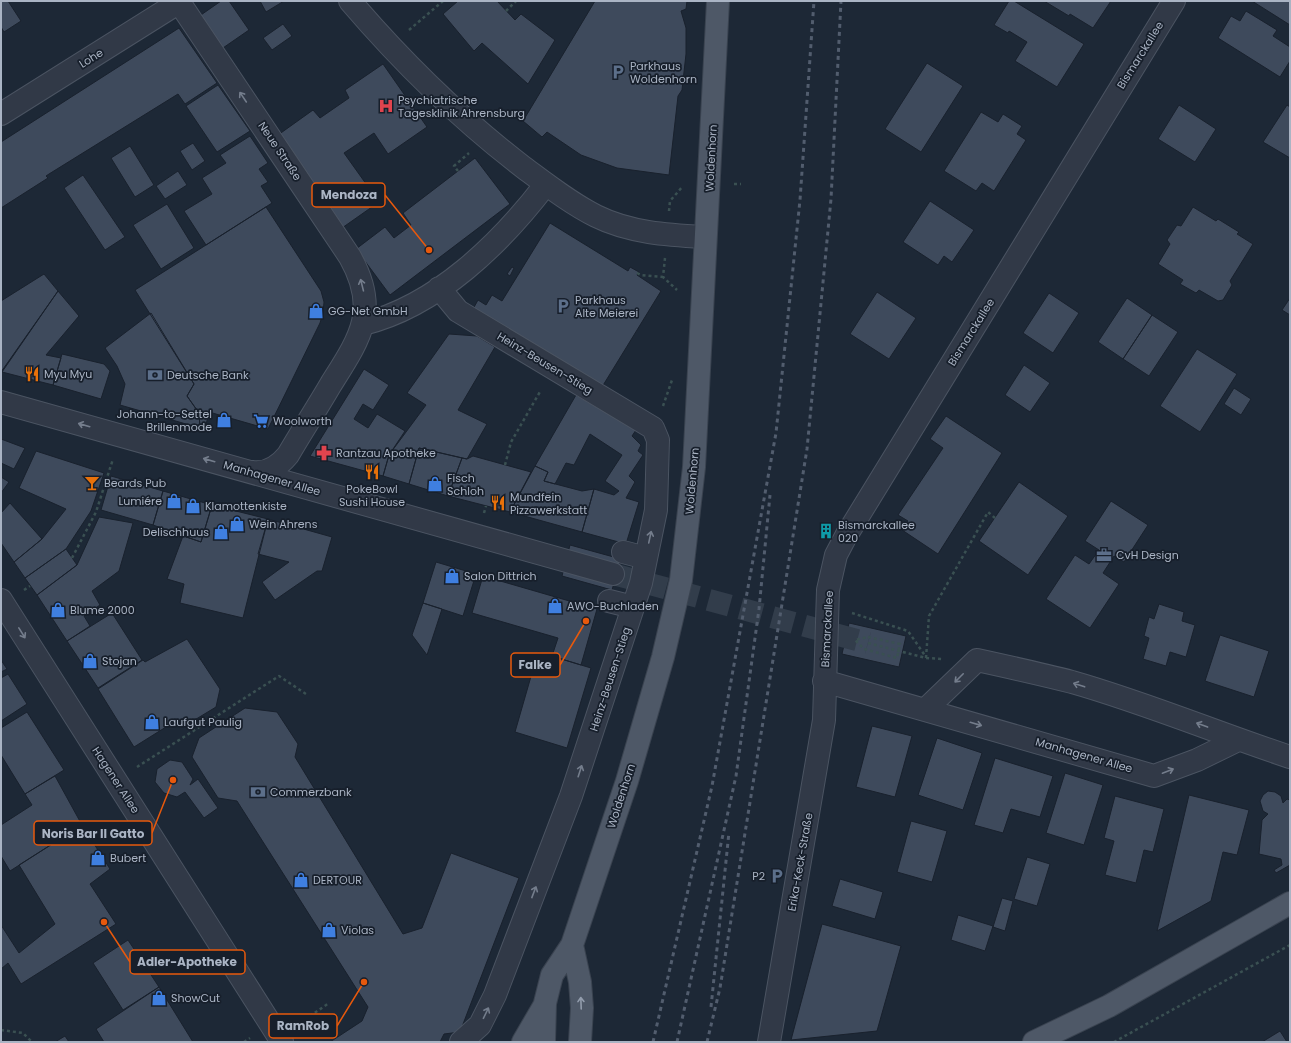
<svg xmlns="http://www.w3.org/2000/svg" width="1291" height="1043" font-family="Poppins,sans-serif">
<rect width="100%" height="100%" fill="#1d2836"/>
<!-- building -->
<path fill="#3e4a5c" stroke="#19212d" d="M1,1H8L21,21L4,32L1,27Z
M221,1H229L249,30L220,50L198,17Z
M260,1H284L266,12Z
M458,1H497L515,20L521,14L555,40L528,84L482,43L474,51L443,14Z
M595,1H687L686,9L681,11L686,28V54L682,90L678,96L669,175L617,168L581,155L547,132L542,137L523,121Z
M1009,1H1014L1084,44L1057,87L1015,61L1027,42L1009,31L1008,33L994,25Z
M1044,1H1111L1093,28L1070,14L1069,16Z
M1252,1H1290V25Z
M1246,11L1277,30L1273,36L1290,47V61L1280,77L1218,38L1231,16L1240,21Z
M283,24L292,36L272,50L263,38Z
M179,28L217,83L185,104L178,94L49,174L46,176L48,178L1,208V142Z
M927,63L963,86L921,152L885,129Z
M383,64L427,127L388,154L374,133L344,153L379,202L342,228L278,135L313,110L320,118L349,98L345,90Z
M218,85L250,131L217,152L186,106Z
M1179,105L1216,129L1195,162L1158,139Z
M1287,105L1290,107V158L1263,142Z
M981,112L998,122L1003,114L1022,126L1017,134L1026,140L994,191L982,183L976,191L944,171Z
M250,136L268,163L259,169L268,182L261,186L272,203L206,245L184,211L212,194L202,178L226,163L220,155Z
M193,143L205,161L192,170L180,151Z
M130,146L154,185L135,197L111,158Z
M475,158L510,204L390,295L356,249L385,227L394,238L411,225L403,213Z
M178,171L187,185L165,199L156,186Z
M83,175L125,237L105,250L64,188Z
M930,201L974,230L952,262L944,256L938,265L903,242Z
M167,204L194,248L161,269L133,225Z
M266,207L321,291L324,302L323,313L320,323L268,429L209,412L205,429L200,428L199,413L187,396L194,384L135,290Z
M1193,207L1216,221L1218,219L1239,232L1237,234L1253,244L1230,281L1232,285L1223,300L1218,301L1199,290L1196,293L1180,284L1183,280L1158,264L1170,244L1167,240L1177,225L1181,226Z
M550,223L628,271L630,267L639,272L637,275L661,291L602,387L473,309L478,300L486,305L492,295L502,301Z
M512,267L514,268L510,276L507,274Z
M44,274L58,291L1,372V301Z
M58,291L79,316L46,355L61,358L53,385L2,372Z
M877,292L916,318L889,359L850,334Z
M1049,293L1079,313L1053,353L1023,333Z
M1127,298L1152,315L1123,359L1098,342Z
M1290,298V315L1282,310Z
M151,313L194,384L187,396L199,413L200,428L120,405L125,384L117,366L105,348Z
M1152,315L1178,332L1149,376L1123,359Z
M449,334L477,336L495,347L458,410L487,424L467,459L419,448L409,484L383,476L389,455L426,405L407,393Z
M1197,349L1237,374L1200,432L1160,406Z
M62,354L104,364L110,371L101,399L53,385Z
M1024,365L1050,383L1030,412L1005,395Z
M364,369L389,385L373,410L363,404L354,419L368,428L377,414L405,431L389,455L383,476L310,456Z
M1234,388L1251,399L1241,415L1224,404Z
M576,395L636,430L632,436L641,445L638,451L643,455L629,476L635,482L626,498L639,502L626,544L582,532L594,489L614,495L619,491L605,481L622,455L590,434L574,465L566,463L555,484L544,481L548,472L535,466Z
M946,416L1002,453L938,554L902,530L908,521L898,515L943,448L930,439Z
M1,439L25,448L14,469L1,463Z
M419,448L462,458L448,496L409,484Z
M36,451L104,473L91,511L66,549L25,578L14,562L42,539L66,509L19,488Z
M473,456L531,472L510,512L448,496L462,458L467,459Z
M535,466L548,472L544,481L582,491L594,489L582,532L510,512Z
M111,476L163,491L153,525L101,510Z
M1,477L9,482L1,493Z
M1019,482L1068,516L1028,575L979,541Z
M163,491L212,505L201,542L153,525Z
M1111,501L1148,525L1124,562L1114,556L1103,573L1119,584L1090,628L1046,599L1075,555L1089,564L1099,550L1085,541Z
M10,503L42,539L14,562L1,543V513Z
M212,505L268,519L243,618L180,603L184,584L167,579L183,536L201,542Z
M99,517L133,523L119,571L92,591L100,605L84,616L90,626L67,641L37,595L77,565Z
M268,519L332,537L322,571H317L275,600L262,582L289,562L258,554Z
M824,526H830L828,537L822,536Z
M570,545L621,559L612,590L562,576Z
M66,549L77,565L37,595L25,578Z
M436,562L476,574L463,616L423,603Z
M483,576L597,609L581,665L552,656L558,638L472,613Z
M423,603L442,609L427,655L412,635Z
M1159,604L1184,612L1182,621L1195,625L1186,657L1170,652L1166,666L1143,659L1149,638L1144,636L1149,617L1154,619Z
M112,613L142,660L98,688L67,641Z
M849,623L906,636L899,667L842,654Z
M1220,635L1269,651L1254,697L1205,681Z
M187,639L220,689L216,707L188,724L174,722L134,747L98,689L143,660L145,662Z
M538,652L591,668L567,748L515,732Z
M1,660L7,669L1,672Z
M8,674L27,704L1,721V678Z
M245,708L277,712L298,744L295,757L403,934L422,928L451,853L519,878L460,1032L444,1034L440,1042H330L362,1021L368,1007L237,801L218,798L192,757L199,738Z
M27,712L64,770L25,794L1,755V728Z
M872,726L912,736L895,797L856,787Z
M937,738L982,753L963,810L918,795Z
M995,758L1053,776L1040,817L1011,809L1003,833L974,825Z
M170,760L182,762L193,779L190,785L198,779L218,808L204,818L185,792L177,797L164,793L155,782L157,769Z
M1065,773L1103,785L1084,845L1046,833Z
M55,776L82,825L10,871L1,856V825L32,805L25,794Z
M1268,791L1275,792L1281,796L1283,803L1287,799L1290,800V865L1276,873L1274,870L1282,865L1281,859L1259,854L1262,820L1268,814L1263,811L1260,801L1263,795Z
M1189,795L1249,810L1237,855L1223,852L1211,901L1157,931Z
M1115,796L1164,809L1153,852L1144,850L1136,883L1105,875L1114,841L1104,838Z
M911,821L947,831L932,882L897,872Z
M82,825L110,869L90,884L116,924L21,984L8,963L1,969V925L19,953L55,924L19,865Z
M1027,857L1050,864L1037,906L1014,899Z
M840,879L883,892L875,919L832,906Z
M1002,898L1013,901L1005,931L993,927Z
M958,915L993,926L985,951L951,940Z
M822,924L901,946L877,1031L791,1040Z
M128,940L159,987L123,1010L93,963Z
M159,987L193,1042H104L96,1029Z
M1280,1031L1287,1042H1262Z
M65,1036L69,1042H55Z"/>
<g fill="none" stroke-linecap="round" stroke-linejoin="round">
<!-- minor-tunnel -->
<path stroke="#323d4b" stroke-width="22" stroke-dasharray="22 11" stroke-linecap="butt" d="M613,574L868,643"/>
<!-- minor casing -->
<g stroke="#4b5462" stroke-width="24">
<path id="minor" d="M350,1C403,63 458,117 523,167C546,184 570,203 596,216C630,233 669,235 705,237
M179,2L350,257C380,310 360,338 331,384C317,408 302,431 288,455C279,466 266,474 252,472
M1,114L181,1
M439,288L458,311L653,428L658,440L656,510L641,583L571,796L495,995L480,1025L461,1042
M363,324C437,306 501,243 546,184
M1,402L613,574
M623,552L646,558
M1,600L282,1042
M609,601L633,607
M824,681L1154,776L1197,760L1238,740
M926,709L977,660C1009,667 1041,674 1072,682C1146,703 1217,733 1290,757
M769,1042L824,720L828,590L836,555L846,536L1174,1"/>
</g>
<!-- major casing -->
<g stroke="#3a4350" stroke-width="24">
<path id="major" d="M572,945L580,982L582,1008L580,1042
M523,1042L544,1006
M544,1042L545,1003L552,975L572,945L627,781L663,657L681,580L694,467L718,1
M1034,1042L1109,1006L1290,903"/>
</g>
<!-- path -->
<path stroke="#3a5052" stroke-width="2.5" stroke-dasharray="3 3" stroke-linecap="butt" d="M506,11L516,1
M409,30L443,1
M458,171L454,166L469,153
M734,184H741
M669,211L670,201L683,186
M665,258L663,277L677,290
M637,273L641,275L663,277
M663,406L672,380
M505,465L511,442L541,390
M484,513L486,506
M72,558L96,512L113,459
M24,590L30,586
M852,613L908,631L926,657
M868,637L900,644L897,658L864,649L855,640Z
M868,643L926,658L943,659
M926,658L929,616L988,512L995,518
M137,767L279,676L306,694
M300,1023L329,1003
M1,1030L23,1033L32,1042
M244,1042L250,1038
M1114,1042L1290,945"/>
<!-- minor -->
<use href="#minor" stroke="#313947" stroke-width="22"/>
<!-- major -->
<use href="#major" stroke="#4e5867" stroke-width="22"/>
<!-- rail -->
<path stroke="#525d6e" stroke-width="3" stroke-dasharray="4 4" stroke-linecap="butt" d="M711,1007L729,832
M653,1042L712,786L776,433L800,200L814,1
M677,1042L736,776L759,609L770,495
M707,1042L720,988L807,449L831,199L841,1"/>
</g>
<!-- one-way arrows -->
<defs><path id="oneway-shaft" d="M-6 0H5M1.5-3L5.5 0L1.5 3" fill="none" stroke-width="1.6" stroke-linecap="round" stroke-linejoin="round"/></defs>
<g stroke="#747d8c">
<use href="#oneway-shaft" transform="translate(243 97) rotate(-124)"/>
<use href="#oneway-shaft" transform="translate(362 285) rotate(-104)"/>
<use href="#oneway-shaft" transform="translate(84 425) rotate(-164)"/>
<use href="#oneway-shaft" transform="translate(209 460) rotate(-164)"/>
<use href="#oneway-shaft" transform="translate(650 537) rotate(-78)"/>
<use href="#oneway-shaft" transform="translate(22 633) rotate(58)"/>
<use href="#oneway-shaft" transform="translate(959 678) rotate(135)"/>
<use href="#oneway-shaft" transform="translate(1079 685) rotate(-162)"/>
<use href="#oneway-shaft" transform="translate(976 724) rotate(16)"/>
<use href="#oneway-shaft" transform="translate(1202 725) rotate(-160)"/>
<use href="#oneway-shaft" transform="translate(580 771) rotate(-72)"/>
<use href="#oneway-shaft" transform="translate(1168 771) rotate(-21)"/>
<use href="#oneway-shaft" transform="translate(534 892) rotate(-69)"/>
<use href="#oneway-shaft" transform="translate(486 1013) rotate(-64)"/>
</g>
<use stroke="#939dad" href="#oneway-shaft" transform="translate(581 1003) rotate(-92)"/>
<!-- icons -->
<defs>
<g id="parking-bare" transform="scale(1.2)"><path d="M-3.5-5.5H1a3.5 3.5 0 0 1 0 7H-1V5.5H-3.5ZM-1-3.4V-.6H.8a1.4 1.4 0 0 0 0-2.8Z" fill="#5c6f8a" stroke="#171f2b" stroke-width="2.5" paint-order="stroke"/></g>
<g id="hospital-bare" transform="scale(1.2)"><path d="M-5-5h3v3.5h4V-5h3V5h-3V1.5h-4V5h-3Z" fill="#e0444e" stroke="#171f2b" stroke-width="2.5" paint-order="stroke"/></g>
<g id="shop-bare" transform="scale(1.2)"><path d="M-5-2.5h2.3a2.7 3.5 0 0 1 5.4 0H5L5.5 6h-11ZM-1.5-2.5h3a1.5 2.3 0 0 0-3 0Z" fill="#3f7fe0" stroke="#171f2b" stroke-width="2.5" paint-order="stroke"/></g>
<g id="restaurant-bare" transform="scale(1.2)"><path d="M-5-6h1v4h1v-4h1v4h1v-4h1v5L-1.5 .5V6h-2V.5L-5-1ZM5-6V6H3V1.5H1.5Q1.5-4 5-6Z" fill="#e8710a" stroke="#171f2b" stroke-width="2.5" paint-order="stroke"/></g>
<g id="bank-bare" transform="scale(1.2)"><path d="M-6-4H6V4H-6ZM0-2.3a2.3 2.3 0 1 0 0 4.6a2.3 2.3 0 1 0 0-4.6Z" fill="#5c6f8a" stroke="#171f2b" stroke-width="2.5" paint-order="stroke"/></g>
<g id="supermarket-bare" transform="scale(1.2)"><path d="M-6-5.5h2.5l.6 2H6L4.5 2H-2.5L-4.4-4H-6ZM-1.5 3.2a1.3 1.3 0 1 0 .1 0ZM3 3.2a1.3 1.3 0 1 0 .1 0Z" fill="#3f7fe0" stroke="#171f2b" stroke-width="2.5" paint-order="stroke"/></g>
<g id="pharmacy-bare" transform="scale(1.2)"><path d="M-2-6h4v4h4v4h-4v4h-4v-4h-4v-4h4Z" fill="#e0444e" stroke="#171f2b" stroke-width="2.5" paint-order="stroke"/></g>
<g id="bar-bare" transform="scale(1.2)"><path d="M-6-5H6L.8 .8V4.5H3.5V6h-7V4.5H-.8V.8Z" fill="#e8710a" stroke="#171f2b" stroke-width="2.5" paint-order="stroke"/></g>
<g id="building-bare" transform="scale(1.2)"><path d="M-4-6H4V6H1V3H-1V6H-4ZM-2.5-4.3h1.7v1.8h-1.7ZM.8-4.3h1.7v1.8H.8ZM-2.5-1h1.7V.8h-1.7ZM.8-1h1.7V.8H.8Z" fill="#0f9aa8" stroke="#171f2b" stroke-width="2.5" paint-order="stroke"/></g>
<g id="office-bare" transform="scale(1.2)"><path d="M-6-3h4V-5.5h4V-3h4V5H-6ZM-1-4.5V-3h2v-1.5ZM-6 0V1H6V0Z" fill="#5c6f8a" stroke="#171f2b" stroke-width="2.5" paint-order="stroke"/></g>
</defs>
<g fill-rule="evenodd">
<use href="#parking-bare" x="618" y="72"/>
<use href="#hospital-bare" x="386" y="106"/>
<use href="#parking-bare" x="563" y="306"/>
<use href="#shop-bare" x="316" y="311"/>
<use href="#restaurant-bare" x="32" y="374"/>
<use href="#bank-bare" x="155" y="375"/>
<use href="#shop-bare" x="224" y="420"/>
<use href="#supermarket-bare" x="261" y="421"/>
<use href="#pharmacy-bare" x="324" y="453"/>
<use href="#restaurant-bare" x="372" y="472"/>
<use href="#bar-bare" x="92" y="483"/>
<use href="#shop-bare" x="435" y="484"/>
<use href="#shop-bare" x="174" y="501"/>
<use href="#restaurant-bare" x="498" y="503"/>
<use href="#shop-bare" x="193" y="506"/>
<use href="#shop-bare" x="237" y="524"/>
<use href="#building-bare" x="826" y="531"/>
<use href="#shop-bare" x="221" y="532"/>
<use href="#office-bare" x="1104" y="555"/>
<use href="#shop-bare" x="452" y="576"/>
<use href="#shop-bare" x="555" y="606"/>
<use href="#shop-bare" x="58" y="610"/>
<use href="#shop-bare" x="90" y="661"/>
<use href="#shop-bare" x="152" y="722"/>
<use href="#bank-bare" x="258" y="792"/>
<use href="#shop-bare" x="98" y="858"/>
<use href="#parking-bare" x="777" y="876"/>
<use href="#shop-bare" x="301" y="880"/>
<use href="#shop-bare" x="329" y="930"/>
<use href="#shop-bare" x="159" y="998"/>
</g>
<g text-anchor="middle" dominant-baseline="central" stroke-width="3.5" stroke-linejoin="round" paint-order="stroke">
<!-- street labels -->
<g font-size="11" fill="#aab4c4" stroke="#171f2b">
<text transform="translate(1140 55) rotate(-58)">Bismarckallee</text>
<text transform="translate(91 58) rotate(-32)">Lohe</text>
<text transform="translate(280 151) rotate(56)">Neue Straße</text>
<text transform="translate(711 158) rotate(-87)">Woldenhorn</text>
<text transform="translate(971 332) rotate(-58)">Bismarckallee</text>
<text transform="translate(545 363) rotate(31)">Heinz-Beusen-Stieg</text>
<text transform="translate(272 478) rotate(16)">Manhagener Allee</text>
<text transform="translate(692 481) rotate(-85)">Woldenhorn</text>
<text transform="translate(827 629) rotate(-87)">Bismarckallee</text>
<text transform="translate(610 679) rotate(-72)">Heinz-Beusen-Stieg</text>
<text transform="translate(1084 755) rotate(16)">Manhagener Allee</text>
<text transform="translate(116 780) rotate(57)">Hagener Allee</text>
<text transform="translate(621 796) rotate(-72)">Woldenhorn</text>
<text transform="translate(800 862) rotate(-80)">Erika-Keck-Straße</text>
</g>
<!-- poi labels -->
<g font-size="11" fill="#aab4c4" stroke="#171f2b" text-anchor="start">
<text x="630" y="66">Parkhaus<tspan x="630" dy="13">Woldenhorn</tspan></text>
<text x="398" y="100">Psychiatrische<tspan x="398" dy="13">Tagesklinik Ahrensburg</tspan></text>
<text x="575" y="300">Parkhaus<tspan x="575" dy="13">Alte Meierei</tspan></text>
<text x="328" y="311">GG-Net GmbH</text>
<text x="44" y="374">Myu Myu</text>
<text x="167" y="375">Deutsche Bank</text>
<text x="212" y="414" text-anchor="end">Johann-to-Settel<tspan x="212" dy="13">Brillenmode</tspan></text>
<text x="273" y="421">Woolworth</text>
<text x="336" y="453">Rantzau Apotheke</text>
<text x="447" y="478">Fisch<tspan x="447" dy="13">Schloh</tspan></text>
<text x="104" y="483">Beards Pub</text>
<text x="372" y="489" text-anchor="middle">PokeBowl<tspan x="372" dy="13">Sushi House</tspan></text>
<text x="510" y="497">Mundfein<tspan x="510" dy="13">Pizzawerkstatt</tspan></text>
<text x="162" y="501" text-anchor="end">Lumiére</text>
<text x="205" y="506">Klamottenkiste</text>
<text x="249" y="524">Wein Ahrens</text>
<text x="838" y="525">Bismarckallee<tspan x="838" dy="13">020</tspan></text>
<text x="209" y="532" text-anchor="end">Delischhuus</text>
<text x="1116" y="555">CvH Design</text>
<text x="464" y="576">Salon Dittrich</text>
<text x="567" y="606">AWO-Buchladen</text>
<text x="70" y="610">Blume 2000</text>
<text x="102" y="661">Stojan</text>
<text x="164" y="722">Laufgut Paulig</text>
<text x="270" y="792">Commerzbank</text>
<text x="110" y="858">Bubert</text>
<text x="765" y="876" text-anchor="end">P2</text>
<text x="313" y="880">DERTOUR</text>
<text x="341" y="930">Violas</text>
<text x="171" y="998">ShowCut</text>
</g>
</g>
<!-- callouts -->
<path fill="none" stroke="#e8590c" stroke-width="1.5" d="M429 250L385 195M586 621L560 665M173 780L152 833M104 922L130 962M364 982L337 1026"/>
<g fill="#e8590c" stroke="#171f2b" stroke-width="1.5">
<circle cx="429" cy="250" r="4"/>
<circle cx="586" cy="621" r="4"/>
<circle cx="173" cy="780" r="4"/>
<circle cx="104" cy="922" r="4"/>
<circle cx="364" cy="982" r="4"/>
</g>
<g fill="#171f2b" stroke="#e8590c" stroke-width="1.5">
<rect x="312" y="183" width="73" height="24" rx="4"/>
<rect x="511" y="653" width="49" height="24" rx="4"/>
<rect x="34" y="821" width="118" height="24" rx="4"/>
<rect x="130" y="950" width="115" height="24" rx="4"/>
<rect x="269" y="1014" width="68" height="24" rx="4"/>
</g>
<g font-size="12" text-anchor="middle" font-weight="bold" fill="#aab4c4">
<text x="349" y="199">Mendoza</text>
<text x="535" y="669">Falke</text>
<text x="93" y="838">Noris Bar Il Gatto</text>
<text x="187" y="966">Adler-Apotheke</text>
<text x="303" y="1030">RamRob</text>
</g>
<!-- border -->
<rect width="1291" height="1043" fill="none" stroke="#aab4c4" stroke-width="4"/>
</svg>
